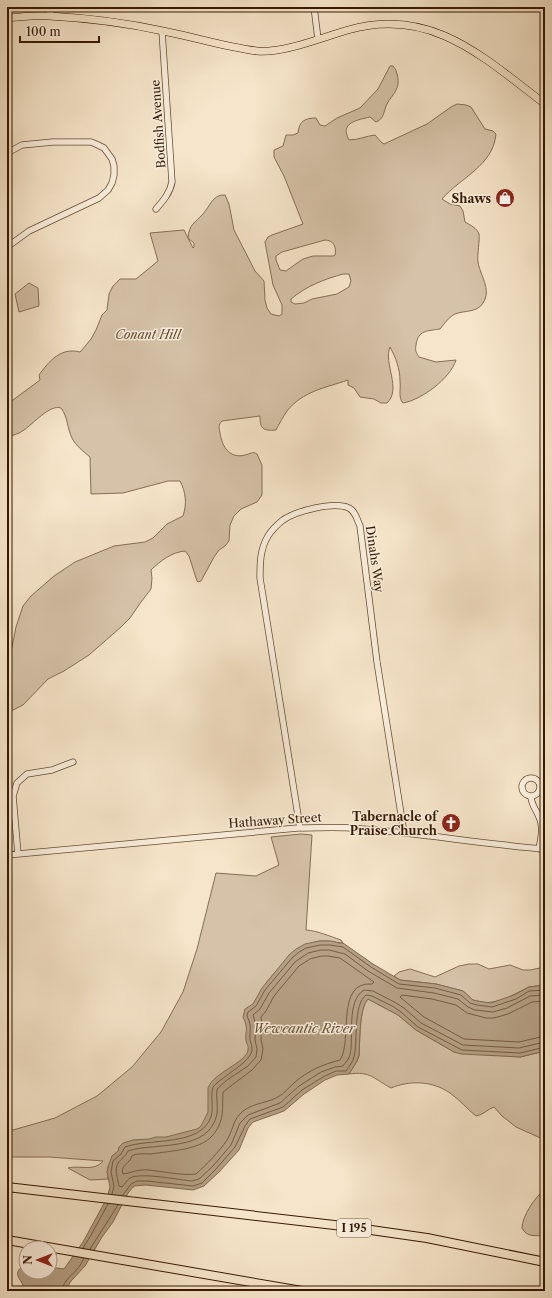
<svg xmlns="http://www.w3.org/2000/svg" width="552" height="1298" font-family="'Libre Caslon Text',serif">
<rect width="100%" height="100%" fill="#f6e5ca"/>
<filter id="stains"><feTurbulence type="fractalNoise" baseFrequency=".005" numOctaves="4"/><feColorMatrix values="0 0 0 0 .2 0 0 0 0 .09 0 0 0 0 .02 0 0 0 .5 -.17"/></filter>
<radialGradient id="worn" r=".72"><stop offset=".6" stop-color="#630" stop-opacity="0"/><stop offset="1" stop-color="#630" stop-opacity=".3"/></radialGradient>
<!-- green -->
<path fill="#d5c2a8" stroke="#866e54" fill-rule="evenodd" d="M390,66H393C398,71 400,84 396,90C394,95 389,99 387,104C383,112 385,118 376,122L370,117C358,120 339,122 349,140C358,140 366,136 375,135L381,142L384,144L427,124L451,107L457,104L466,105L471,107L485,129L493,131L496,134C493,166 461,177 442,199L450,204L460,206L463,211L465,222C470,225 477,228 479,234C480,240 477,254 478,262C480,275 492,290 483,303C477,313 465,310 455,314C449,317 445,323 440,329C427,331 418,330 416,345C415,350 416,353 419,357L436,362L456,360C450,379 421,400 403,403C398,398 401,389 400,381C400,369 396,358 390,347C383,363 402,389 387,403H381L374,399L360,397L354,388L348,385V380C325,388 303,391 287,411C283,417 279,424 276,430C263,431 260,429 260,416L222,421C218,425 219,428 220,433C222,447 230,459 245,455C250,454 253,451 257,454L262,465V495L257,502L241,509L234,516L230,525L229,541L225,546L219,550L214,557L201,581L198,582L197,581L189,556L185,551C172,552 160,561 151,570L152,578L151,589L141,602L130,618L121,627L89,655L64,671L48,679L23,705L7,713V660L12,647L16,627L23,606L31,596L54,576L75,562L114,546L145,542L153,538L167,524L183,516C187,504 186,492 180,481H168L123,493L91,494L90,457C83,451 76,446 72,438C67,428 68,417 61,408C50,404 33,424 24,430C19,434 13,435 7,437V403L13,400L40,380L39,375C49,361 61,347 80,352L81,351L91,339L96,330L102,315L107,310L109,294L113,286L120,279H136L158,261L150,233L184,230L193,248L194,247V243L188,238C189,224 195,223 203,214C210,206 213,194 225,195L229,204L234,230L255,271L264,281L265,300L267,308L271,314L279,316L282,314V305L273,285L265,242L268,237L272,235L303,224L284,176L274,157V150L283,146L286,135H293L298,133C299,121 305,118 316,118L320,125L325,126L337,118L360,108L378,89ZM325,240C333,240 337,247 335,255L333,256H313L303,259L286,271L280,270L276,260V256L282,252ZM343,274H349L351,281L349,287L337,294L312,299L304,303L295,304L291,302V299C306,286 325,279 343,274Z
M29,283L38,288L39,306L19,312L15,294Z
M301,834L312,835L306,930C318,931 329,936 341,940L343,943C336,943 329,940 321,941C303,942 278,968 267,982L285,988L207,1127L108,1167V1179L90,1180L68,1168C80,1165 94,1172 103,1161L49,1157H7V1128L13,1130L55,1118L97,1096L132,1067L161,1032L183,992L197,949L216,873L256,876L279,865L271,837Z
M469,964H478L489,969L510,965L523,970H530L545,967V985L529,987L503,1000L486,1003L473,1000L463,991L436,984L400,980L394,976L399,972L410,969L435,977L459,966Z
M368,999L398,1015L416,1030L454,1052L520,1057L545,1051V1140L516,1127L502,1116L494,1107C488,1109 483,1115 476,1116C467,1109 460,1100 450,1093C433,1081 410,1080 391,1088C374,1079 371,1071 349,1074L357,1061L359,1056C360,1042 359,1008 368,999Z
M545,1190V1236C536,1235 527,1238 522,1228C522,1217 535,1196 545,1190Z"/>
<!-- water -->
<path fill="#b5a085" stroke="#826a50" d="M319,941H331L339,943H343L373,964L400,980L436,984L463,991L473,1000L477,1001L491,1003L514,995L529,987L545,985V1051L520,1057L461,1054L454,1052L416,1030L398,1015L368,999C359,1008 360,1042 359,1055L357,1061L349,1074L337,1075L325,1080L304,1094L284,1111L253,1122L248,1128L239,1150L219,1172L204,1186L193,1190L146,1185L134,1186L128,1193L113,1222L102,1237L85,1266L71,1281L65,1291H25C23,1279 10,1275 24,1265H26V1272H50V1267L64,1269L83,1242L107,1198L110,1187L107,1172L108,1167L112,1156L118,1151L119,1147L123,1143L133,1140L149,1139L156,1137H166L197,1129L201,1126L208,1112V1088C213,1073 247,1062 248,1050C249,1047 247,1044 246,1041C245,1029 249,1030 243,1017L245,1009L253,1004L262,988L289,955L296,949L305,944Z"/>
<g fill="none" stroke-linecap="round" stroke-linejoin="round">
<!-- shore -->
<path stroke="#765c42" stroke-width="1" d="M322,956H328L340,958L374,982L372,984C335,981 353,1041 340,1060C324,1064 307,1071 294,1083C289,1087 284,1094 278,1097C265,1104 249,1103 239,1115C233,1122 232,1132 227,1140C219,1152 207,1164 196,1174C183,1176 161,1171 148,1170C138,1169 131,1173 123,1174C121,1167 125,1166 129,1161C131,1160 131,1157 132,1156C136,1153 146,1154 151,1154C169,1151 200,1150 212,1136C225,1121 222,1109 223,1092L252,1070L261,1060L263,1049L261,1039L262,1025L261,1017L266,1011L274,996L299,966L310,959Z
M545,995L530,996L507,1008L493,1012L475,1010L468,1007L458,999L434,993L397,988L368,971L345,954L329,950H321L308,953L295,962L269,993L260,1009L253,1015L256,1025L255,1040L257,1049L256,1057L248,1066L227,1080L217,1089C216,1097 218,1106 217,1114C209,1153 155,1142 128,1151C125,1157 121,1159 118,1163C114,1170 118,1179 119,1186L122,1187C125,1184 127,1180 130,1178C141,1172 179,1180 192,1181L199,1179L213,1166L231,1145L240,1123L248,1115L280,1103L299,1086L321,1072L335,1067L343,1066C345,1063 349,1059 350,1055C354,1038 346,1001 364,990L373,991L396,1003L404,1008L421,1023L463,1045L519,1048L545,1042
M545,1001L532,1002L508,1014L494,1018H486L467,1013L456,1005L432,999L402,995L400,997L424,1017L464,1039L519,1042L545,1036
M112,1194L114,1186L111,1172L113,1161L121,1154L125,1147C149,1138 200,1147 211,1117C214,1107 210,1097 213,1087C221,1077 253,1061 252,1049C252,1046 251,1043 250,1040C249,1028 253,1029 247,1016L248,1012L256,1006L265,990L292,958L299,952L306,948L320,945H330L343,947L371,967L399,984L435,988L461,995L470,1003L477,1005L492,1007L516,999L529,991L545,990
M123,1195L131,1184L137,1181H147L193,1186L202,1183L216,1169L235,1147L245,1126L250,1119L283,1107L302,1090L323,1077L336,1071H346C349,1066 353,1062 354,1057C358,1041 353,1005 366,995L372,996L394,1007L401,1012L418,1027L462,1050L520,1053L545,1047
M83,1248L91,1235L108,1204
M90,1249L118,1205
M62,1291C63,1279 75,1274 81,1264C82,1262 83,1260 84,1258"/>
<!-- minor casing -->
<g stroke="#664c32" stroke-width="7">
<path id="minor" d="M314,7L318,39
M48,16L54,7
M7,153L22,145L53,142H91L96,144L104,148L112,159L114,166V175L112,183L108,190L99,198L29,231L7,247
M156,209C163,201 170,193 172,182L162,31
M522 787a9 9 0 1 1 18 0a9 9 0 1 1-18 0Z
M531,796C531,805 536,809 539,817C544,826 541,838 539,849
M300,828L260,578C260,564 260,549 268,536C271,531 278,524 283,520C296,511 334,501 349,508C355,511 357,519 360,526L377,662L404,833
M18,854L13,796L17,783L27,774L52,770L73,762
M7,855L298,828C315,828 333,827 350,828C415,832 480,844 545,849"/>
</g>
<!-- major casing -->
<g stroke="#361900" stroke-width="8">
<path id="major" d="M7,18C21,17 35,15 49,16C86,18 127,23 163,31C194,37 226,47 257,51C282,54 323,37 348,30C432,6 484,58 545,104"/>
</g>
<!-- highway casing -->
<g stroke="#361900" stroke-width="10">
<path id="highway" d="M7,1187L343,1226L427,1238L545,1262
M7,1240L302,1291"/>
</g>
<!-- minor -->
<use href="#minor" stroke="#f9eedd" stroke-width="5.5"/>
<!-- major -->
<use href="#major" stroke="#f6e5ca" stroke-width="7"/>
<!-- highway -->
<use href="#highway" stroke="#f6e5ca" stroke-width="8"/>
</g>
<!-- icons -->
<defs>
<g id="shop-disc" transform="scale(1)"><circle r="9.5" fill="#8f2418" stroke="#f9eedd"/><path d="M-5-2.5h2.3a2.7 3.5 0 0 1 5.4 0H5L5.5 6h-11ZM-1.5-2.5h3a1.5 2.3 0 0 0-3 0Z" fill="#fff"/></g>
<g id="church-disc" transform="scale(1)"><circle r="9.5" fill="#8f2418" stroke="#f9eedd"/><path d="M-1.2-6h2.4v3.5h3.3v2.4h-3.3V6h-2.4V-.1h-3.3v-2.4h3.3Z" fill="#fff"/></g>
</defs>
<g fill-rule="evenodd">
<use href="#shop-disc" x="505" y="198"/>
<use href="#church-disc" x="451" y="823"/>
</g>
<g text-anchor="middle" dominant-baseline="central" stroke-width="3" stroke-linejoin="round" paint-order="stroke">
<!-- shield labels -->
<rect fill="#f9eedd" stroke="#705942" stroke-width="1" x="337" y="1219" width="34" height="18" rx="3"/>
<g font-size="11" font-weight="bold" fill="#361900">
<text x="354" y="1228">I 195</text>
</g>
<!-- street labels -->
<g font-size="12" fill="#361900" stroke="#f9eedd">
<text transform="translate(158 124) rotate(-94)">Bodfish Avenue</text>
<text transform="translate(375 559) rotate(82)">Dinahs Way</text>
<text transform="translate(275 820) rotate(-4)">Hathaway Street</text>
</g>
<!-- poi labels -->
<g font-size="12" font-weight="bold" fill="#361900" stroke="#f9eedd" text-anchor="end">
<text x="491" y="198">Shaws</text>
<text x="437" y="816">Tabernacle of<tspan x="437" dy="14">Praise Church</tspan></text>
</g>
<!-- park labels -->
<g font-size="12" font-style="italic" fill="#664c32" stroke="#f9eedd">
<text x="148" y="334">Conant Hill</text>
</g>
<!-- water labels -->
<g font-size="13" font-style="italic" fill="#694f35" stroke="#f9eedd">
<text x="304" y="1028">Weweantic River</text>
</g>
</g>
<!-- margin -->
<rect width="552" height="1298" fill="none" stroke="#f6e5ca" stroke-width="24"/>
<rect x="8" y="8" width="536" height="1282" fill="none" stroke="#361900" stroke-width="2"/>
<rect x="12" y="12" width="528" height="1274" fill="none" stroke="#361900"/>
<!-- north arrow -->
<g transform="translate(38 1260) rotate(270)"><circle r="19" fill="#f9eedd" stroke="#ab9985"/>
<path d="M0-3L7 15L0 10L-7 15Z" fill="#8f2418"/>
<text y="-6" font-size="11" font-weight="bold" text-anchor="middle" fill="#361900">N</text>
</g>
<!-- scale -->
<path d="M20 36v6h79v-6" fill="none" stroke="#361900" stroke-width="2"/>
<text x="26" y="36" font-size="12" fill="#361900" stroke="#f9eedd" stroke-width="3" paint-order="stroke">100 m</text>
<rect width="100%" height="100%" filter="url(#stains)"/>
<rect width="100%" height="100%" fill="url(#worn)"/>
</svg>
